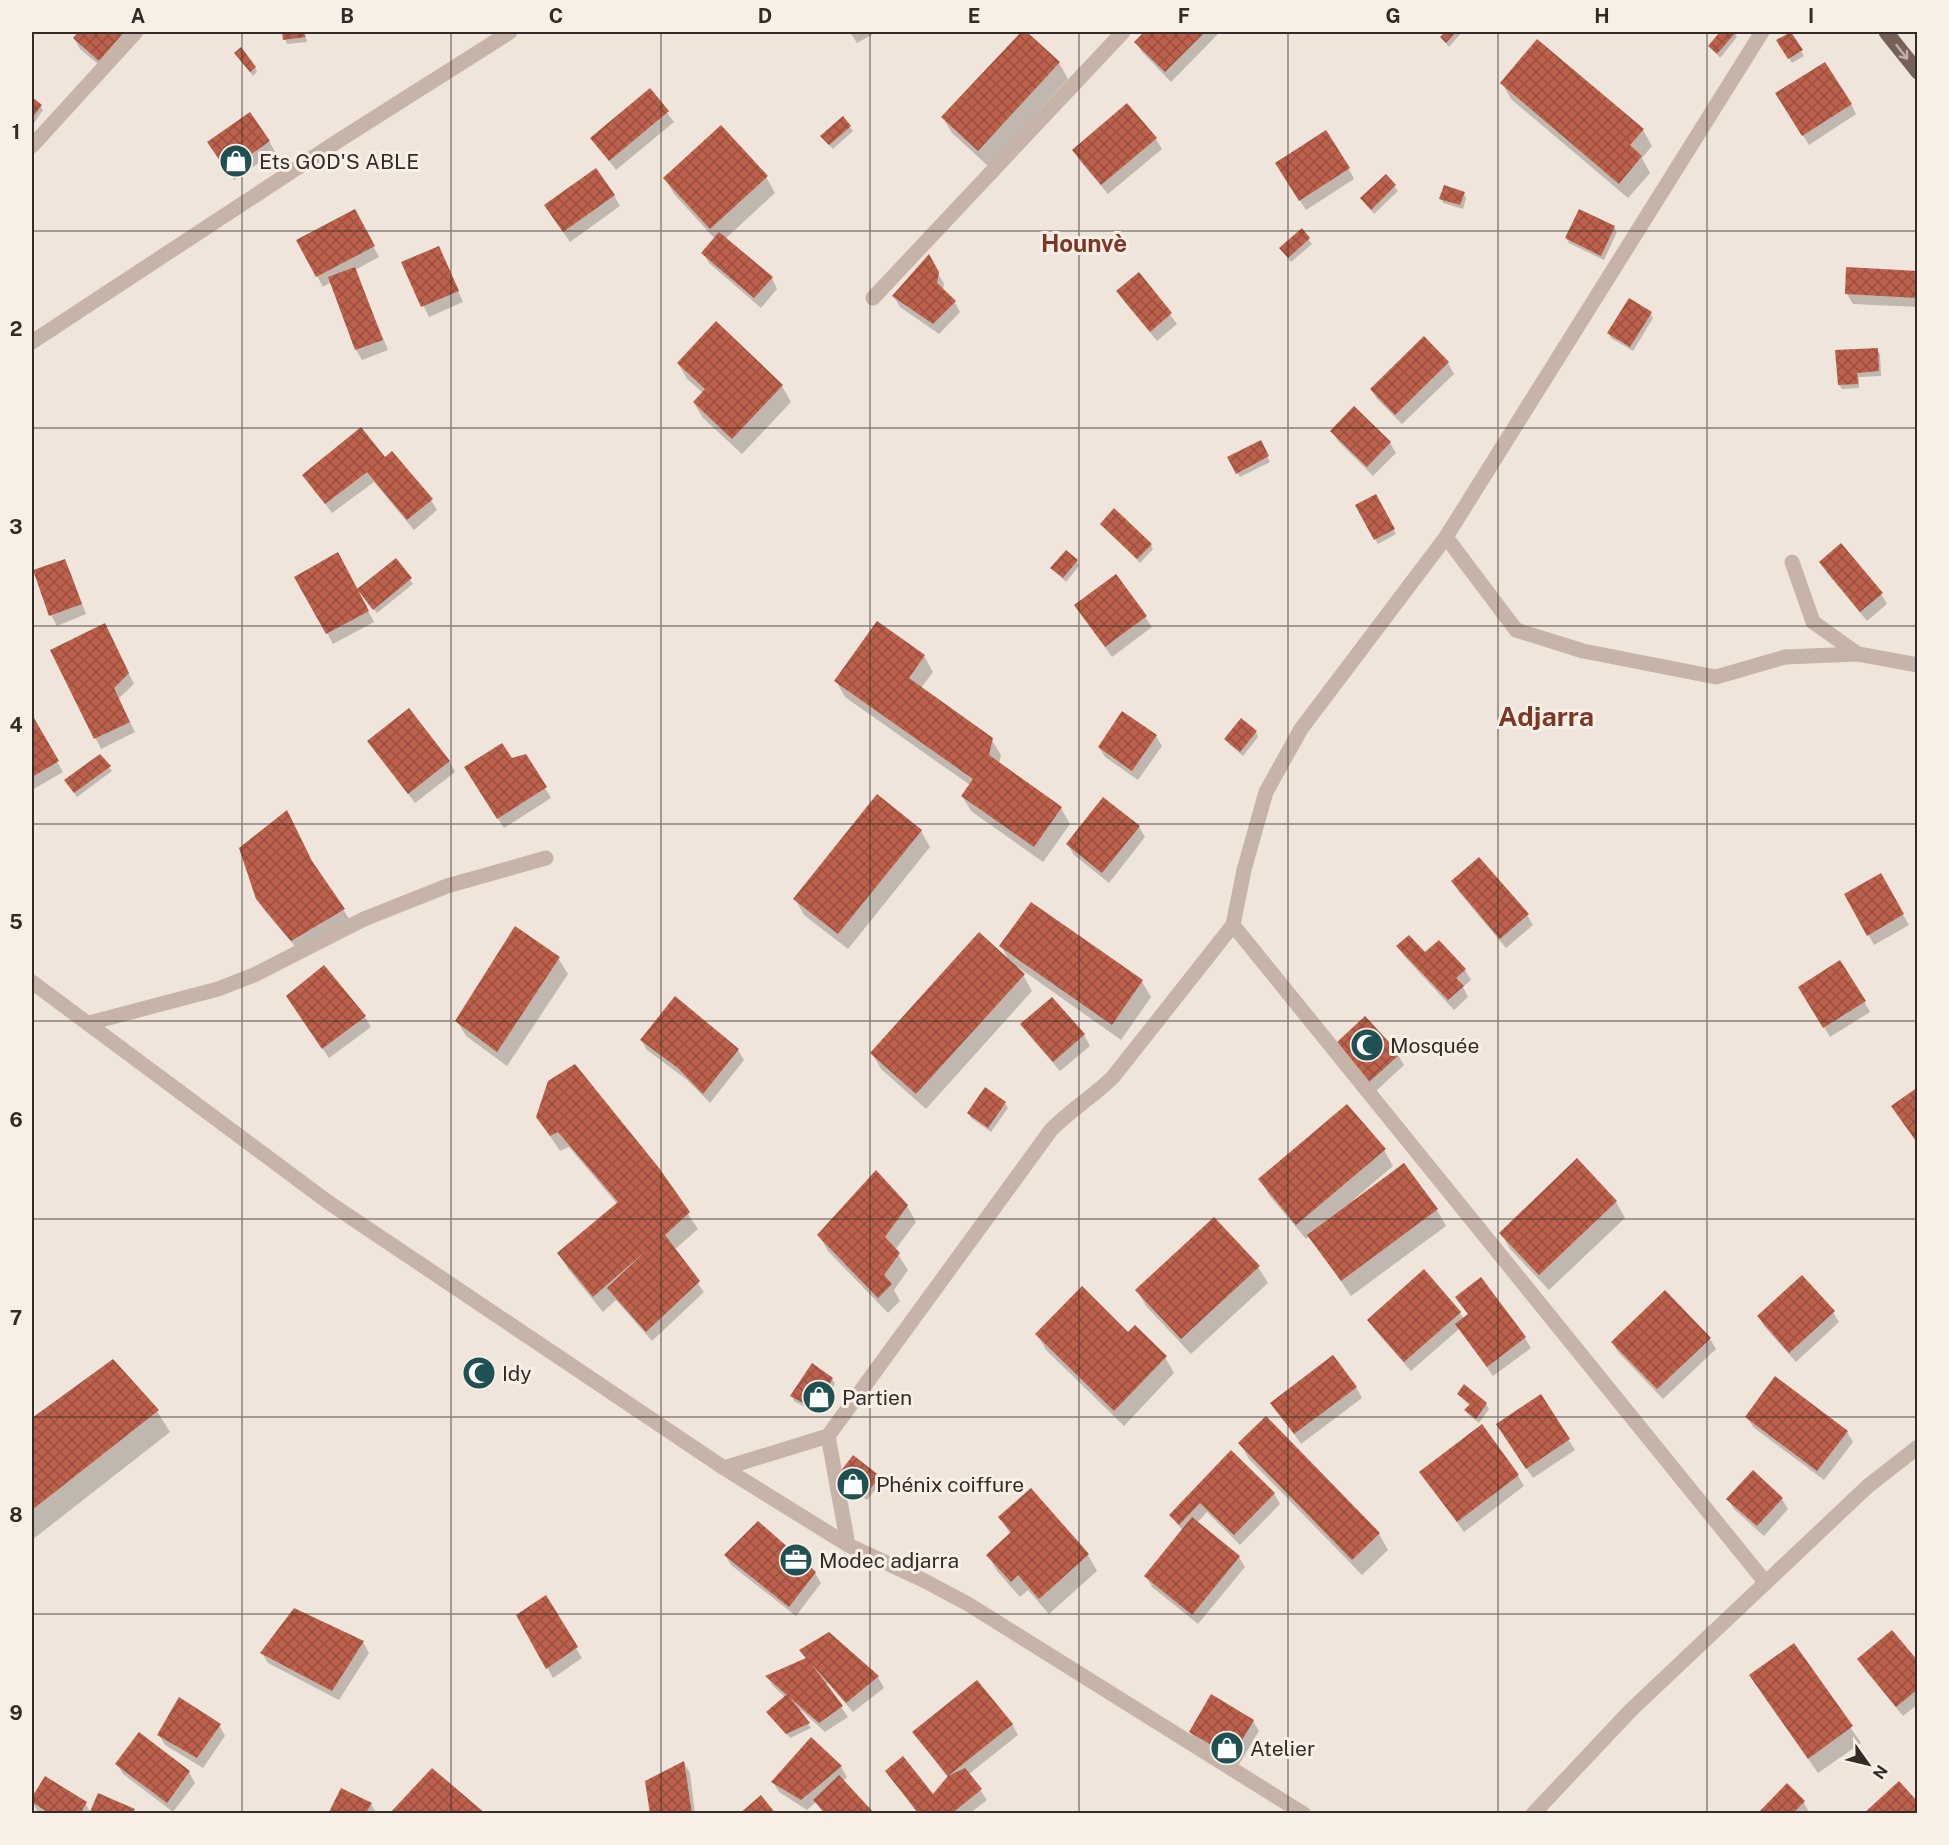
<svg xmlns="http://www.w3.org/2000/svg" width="1949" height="1845" font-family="'Public Sans',sans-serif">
<defs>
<pattern id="building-cross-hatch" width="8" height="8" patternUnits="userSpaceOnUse" patternTransform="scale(1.5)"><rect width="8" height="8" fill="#bd614c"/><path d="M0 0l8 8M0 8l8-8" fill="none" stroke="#9a503f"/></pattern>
</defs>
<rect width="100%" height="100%" fill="#f0e5db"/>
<!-- shadow -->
<path fill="#0003" d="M80,32H139L105,70L80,49L74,38Z
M283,32H305L307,42L287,44Z
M850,32H877L857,43Z
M1023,32L1059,63L1068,79L988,166L952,133L943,118Z
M1146,32H1220L1171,82L1142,52L1136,42Z
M1447,32H1462L1449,47L1442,38Z
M1722,32H1734L1737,37L1720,58L1710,46Z
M1790,33L1804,56L1792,63L1778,40Z
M239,58L255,67L257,72L253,76Z
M1502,83L1643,130L1652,146L1642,158L1650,173L1628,198L1511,99Z
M649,90L674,122L616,170L592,138Z
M32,99L40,106L43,110L32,126Z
M1783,104H1851L1856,114L1809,145Z
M1127,105L1156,139L1162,149L1108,194L1080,161L1074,150Z
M843,118L853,131L833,149L825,141Z
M269,141L275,152L234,180L215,153Z
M1349,169L1354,179L1306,210L1283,174Z
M1386,176L1398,191L1374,214L1362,199Z
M766,177L775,193L725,239L772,278L777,289L761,308L709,263L703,253L715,239L674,194L665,178Z
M1464,194L1466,198L1463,209L1443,203L1441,198Z
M614,195L620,206L570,242L545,206Z
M1580,211L1614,227L1617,232L1604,260L1569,243L1566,238Z
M359,219L379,257L355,270L388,350L362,360L356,350L331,282L323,287L298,240Z
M1301,230L1312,244L1291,262L1281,248Z
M929,257L944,284L943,291L954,301L960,312L939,334L900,307L894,297Z
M444,258L463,302L429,317L403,263Z
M1918,273V307L1853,304L1847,294Z
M1139,274L1177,324L1157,341L1124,301L1118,291Z
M1650,313L1653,318L1633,351L1611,338L1609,333Z
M1424,338L1448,363L1454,374L1402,424L1377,399L1371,389Z
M1877,350L1880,354L1881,376L1859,377V388L1842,389L1839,385Z
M678,363L782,386L791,402L742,454L703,418L694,403L703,393L687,379Z
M1332,431L1390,443L1396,453L1373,476L1338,441Z
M1260,442L1270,462L1240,477L1229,458Z
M385,459L431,500L437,510L414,530L374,482L332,513L304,475Z
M1376,496L1396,534L1378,544L1357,506Z
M1102,524L1151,545L1153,549L1140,563Z
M395,560L413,584L377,613L359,591L358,592L374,622L333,644L296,577L357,591Z
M64,561L70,571L86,614L57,626L51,615Z
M1077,561L1079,566L1066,582L1052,568Z
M1821,562L1881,594L1887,604L1867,621L1827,573Z
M1116,576L1152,627L1112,657L1082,615Z
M110,635L134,684L118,699L135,732L101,749L52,651Z
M924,656L933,672L921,688L991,739L1001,755L999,764L1061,808L1070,824L1043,862L971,811L962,796L970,785L845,697L836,681Z
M33,720L63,772L32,790V721Z
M1256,732L1258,737L1243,756L1229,744L1226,739Z
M1156,736L1162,746L1138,780L1105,757L1099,747Z
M369,741L449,761L455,772L415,803Z
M511,760L545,788L551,798L504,828L472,778Z
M109,767L112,771L77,797L66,781Z
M1139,827L1145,837L1109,883L1074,855L1068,845Z
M921,831L930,847L848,949L804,915L795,899Z
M314,866L350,920L298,950L264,910L258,899Z
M1880,875L1909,925L1874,945L1846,894Z
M1453,882L1527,915L1533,925L1506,948L1459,892Z
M1031,904L1142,982L1151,997L1121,1040L1018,967L1016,969L1023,975L1032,991L926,1109L881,1069L872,1053L1010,962L1001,946Z
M1398,946L1465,970L1471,980L1463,987L1468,997L1454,1010L1404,956Z
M558,958L568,974L507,1066L466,1036L457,1021Z
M324,967L365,1017L371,1027L329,1058L294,1007Z
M1800,988L1864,1001L1870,1012L1830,1037Z
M1052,999L1084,1035L1090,1046L1060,1071L1028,1034L1022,1024Z
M641,1040L738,1050L744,1060L710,1103L686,1079L647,1050Z
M1343,1055H1398L1404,1065L1376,1091Z
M1005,1103L1008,1108L991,1132L971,1118L969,1113Z
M537,1117L658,1169L698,1229L674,1250L704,1292L652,1341L616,1300L603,1312L568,1269L559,1253L618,1205L569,1147L560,1151Z
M1384,1150L1393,1166L1353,1200L1355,1202L1437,1210L1446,1226L1351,1296L1310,1236L1306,1239L1269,1195L1260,1179Z
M1616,1202L1625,1218L1549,1290L1510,1249L1501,1233Z
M907,1206L916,1222L895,1250L908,1270L894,1290L900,1301L888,1313L828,1251L819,1235Z
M1258,1267L1268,1283L1191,1354L1146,1306L1137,1290Z
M1463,1307L1525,1338L1531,1348L1493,1376L1459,1329L1411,1371L1375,1330L1369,1320L1460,1313L1464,1319L1469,1315Z
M1833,1312L1839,1322L1796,1362L1764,1326L1759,1316Z
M1037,1334H1128L1165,1357L1174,1373L1124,1426L1046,1350Z
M1710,1339L1716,1349L1663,1399L1618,1352L1612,1342Z
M113,1361L157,1411L170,1432L32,1540V1420Z
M832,1379L835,1384L817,1413L794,1401L792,1396Z
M1356,1387L1362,1398L1301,1444L1272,1403Z
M1464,1387L1486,1404L1489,1409L1479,1423L1469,1415L1466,1410L1470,1406L1458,1394Z
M1540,1396L1575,1450L1533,1478L1504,1435Z
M1747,1417L1847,1432L1853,1442L1824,1480L1753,1427Z
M1240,1443L1379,1534L1388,1550L1362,1575L1249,1459Z
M1231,1452L1274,1493L1280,1504L1240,1545L1207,1512L1197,1523L1239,1557L1245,1567L1198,1624L1152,1587L1146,1576L1183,1531L1171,1515Z
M1421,1472L1518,1476L1524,1486L1464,1532Z
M879,1477L882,1481L867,1500L841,1481Z
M1728,1499H1782L1788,1509L1764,1536L1734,1509Z
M1000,1518L1088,1555L1097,1571L1049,1614L1028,1590L1020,1597L997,1571L988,1555L1011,1535Z
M725,1555L815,1573L821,1583L796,1616L731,1565Z
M545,1597L582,1658L553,1678L518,1616Z
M829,1634L878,1677L884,1688L853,1712L828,1683L826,1685L848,1717L825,1732L801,1710L799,1712L811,1728L790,1738L768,1712L785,1697L773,1686L767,1676L806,1659L801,1650Z
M363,1642L369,1653L339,1700L268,1663L262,1653Z
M1794,1645L1861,1743L1818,1773L1751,1676Z
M1859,1659L1918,1663V1704L1903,1716L1865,1670Z
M1253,1721L1259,1731L1238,1766L1196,1742L1190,1732Z
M1012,1724L1018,1735L969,1774L987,1800L969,1814H918L887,1771L933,1796L948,1778L914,1733Z
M219,1725L225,1736L203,1768L165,1745L159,1735Z
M139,1735L189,1772L195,1783L173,1812L123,1774L117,1764Z
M812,1739L841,1767L847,1777L843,1781L873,1814H824L816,1802L807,1810L779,1792L773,1782Z
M684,1763L690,1773L695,1814H652Z
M45,1778L85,1803L91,1813L133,1810L135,1814H41L37,1811L32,1800Z
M1803,1801L1809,1812L1808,1814H1759Z
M371,1804L377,1814H330Z"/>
<!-- building -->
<path fill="url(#building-cross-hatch)" d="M78,32H124L99,61L73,38Z
M282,32H304L305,37L283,40Z
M1021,32H1027L1060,62L978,151L941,117Z
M1144,32H1205L1165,72L1134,42Z
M1445,32H1456L1446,43L1440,37Z
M1720,32H1736L1717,54L1708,46Z
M1791,32L1803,50L1788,59L1776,40Z
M1537,39L1644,129L1630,145L1642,156L1619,184L1500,83Z
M241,47L256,67L250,72L234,53Z
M1825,62L1852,104L1802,136L1775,93Z
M650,88L669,111L609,161L590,138Z
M32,97L42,105L32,118Z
M1127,103L1157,138L1101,185L1072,150Z
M250,112L270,141L227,171L207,142Z
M843,116L851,126L829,145L820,136Z
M721,125L768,176L710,229L663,178Z
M1326,130L1350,168L1299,201L1275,163Z
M596,168L615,195L563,232L544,205Z
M1386,174L1396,185L1371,210L1360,198Z
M1444,185L1465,192L1460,205L1439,199Z
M355,209L375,246L316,277L296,240Z
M1579,209L1615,226L1601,256L1565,238Z
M1302,228L1310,238L1288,258L1279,248Z
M719,232L773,277L754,298L701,253Z
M439,246L459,291L421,307L401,262Z
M929,254L939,272L937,283L956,301L933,324L892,296Z
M355,267L383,340L355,350L328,277Z
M1846,267L1918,271V298L1845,294Z
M1139,272L1172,313L1150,332L1116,291Z
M1629,298L1652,312L1630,347L1607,333Z
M716,321L783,385L732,439L693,402L705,389L677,363Z
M1424,336L1449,362L1395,415L1370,389Z
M1878,348L1879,371L1857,373L1858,384L1838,385L1835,350Z
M1354,406L1391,442L1367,467L1330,431Z
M361,427L385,457L392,451L433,499L407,520L367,472L325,504L302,475Z
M1261,440L1269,456L1236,474L1227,457Z
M1376,494L1395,529L1374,540L1355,505Z
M1114,508L1152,544L1137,559L1100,524Z
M1841,543L1883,593L1860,612L1819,562Z
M1066,550L1078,560L1063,578L1050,568Z
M338,552L369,611L326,634L294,577Z
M396,558L412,578L373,610L357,589Z
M65,559L82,604L49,616L33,570Z
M1116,574L1147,616L1105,647L1074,605Z
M877,621L925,655L909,678L993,738L989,755L1062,807L1034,847L961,796L973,779L834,681Z
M105,623L129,673L114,688L130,722L94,739L50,650Z
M409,708L450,761L408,794L367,741Z
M1122,711L1157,735L1132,771L1098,747Z
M34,718L59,761L32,777V719Z
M1241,718L1257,731L1240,752L1224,739Z
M502,743L512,758L526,754L547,787L497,819L464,767Z
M100,754L111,766L74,793L64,780Z
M877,794L922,830L838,934L793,899Z
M1103,797L1140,826L1102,873L1066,844Z
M287,810L312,861L345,909L291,941L256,899L239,848Z
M1479,857L1529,914L1500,939L1451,881Z
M1881,873L1904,914L1867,936L1844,894Z
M1031,902L1143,980L1112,1025L999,946Z
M515,926L560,957L497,1052L455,1021Z
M979,932L1025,974L916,1094L870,1053Z
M1409,935L1425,952L1439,940L1466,969L1456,978L1464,986L1448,1000L1396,946Z
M1840,960L1866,1001L1823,1028L1798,987Z
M324,965L366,1016L322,1049L286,996Z
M675,996L739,1049L703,1094L678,1068L640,1040Z
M1052,997L1085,1034L1053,1062L1020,1024Z
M1365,1016L1400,1054L1369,1082L1335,1044Z
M575,1064L659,1168L690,1212L665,1235L700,1281L646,1332L607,1288L649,1248L593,1297L557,1253L618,1202L558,1132L550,1136L536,1117L548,1081Z
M985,1087L1006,1102L988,1128L967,1113Z
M1918,1087V1144L1891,1106Z
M1347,1104L1386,1149L1296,1225L1258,1179Z
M1577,1158L1617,1201L1539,1275L1499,1233Z
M1404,1163L1438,1209L1341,1281L1307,1235Z
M876,1170L908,1205L885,1237L900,1253L884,1275L892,1284L878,1298L817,1235Z
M1214,1217L1260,1266L1181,1339L1135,1290Z
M1424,1269L1461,1312L1404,1362L1367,1320Z
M1802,1275L1835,1311L1789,1353L1757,1316Z
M1481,1277L1526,1337L1487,1367L1455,1324L1468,1314L1455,1297Z
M1082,1286L1128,1332L1135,1325L1167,1356L1114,1411L1035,1334Z
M1665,1290L1711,1338L1657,1389L1611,1342Z
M1333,1355L1357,1387L1294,1434L1270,1403Z
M113,1359L159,1410L32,1510V1418Z
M812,1363L833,1378L815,1409L790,1396Z
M1775,1376L1848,1431L1817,1471L1745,1417Z
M1464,1384L1487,1403L1476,1419L1464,1410L1470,1404L1457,1394Z
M1541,1394L1570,1439L1526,1469L1496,1424Z
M1266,1416L1380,1533L1352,1560L1238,1443Z
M1482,1424L1519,1475L1457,1522L1419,1472Z
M1231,1450L1275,1493L1234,1535L1200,1503L1179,1525L1169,1515Z
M853,1455L880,1476L864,1497L837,1476Z
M1753,1470L1783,1498L1757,1526L1726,1499Z
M1031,1488L1089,1554L1039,1599L1018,1575L1011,1582L986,1555L1011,1532L998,1517Z
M1192,1517L1240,1556L1192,1615L1144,1576Z
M758,1521L816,1572L789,1607L724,1555Z
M546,1595L578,1647L546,1669L516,1615Z
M294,1608L364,1641L332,1691L260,1653Z
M1892,1630L1918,1661V1689L1896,1707L1857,1659Z
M829,1632L879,1676L846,1703L810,1662L843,1706L819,1723L765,1676L806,1658L799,1650Z
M1794,1643L1853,1726L1808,1759L1749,1675Z
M977,1680L1013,1724L948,1776L912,1732Z
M787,1694L810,1723L786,1734L766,1712Z
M1211,1694L1254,1720L1232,1757L1189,1732Z
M179,1697L221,1724L197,1758L157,1735Z
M139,1732L190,1771L167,1803L115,1764Z
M811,1737L842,1766L801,1800L771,1782Z
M903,1756L933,1794L948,1776L965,1768L982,1789L951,1814H919L885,1771Z
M684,1761L692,1814H650L645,1781Z
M432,1768L486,1814H389Z
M839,1775L875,1814H826L813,1800Z
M45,1776L87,1802L80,1814H50L32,1802V1797Z
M1899,1781L1918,1802V1814H1863Z
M1787,1783L1805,1801L1792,1814H1757Z
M341,1788L372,1803L365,1814H328Z
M98,1793L135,1809L132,1814H89Z
M761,1795L776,1814H739Z"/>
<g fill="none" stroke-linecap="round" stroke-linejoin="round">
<!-- minor -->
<path stroke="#c7b4a8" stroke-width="15" d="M32,146L136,32
M873,298L1123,32
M32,342L338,141L510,32
M1446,537L1516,630L1583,651L1716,677L1785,657L1858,654L1918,665
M1792,562L1813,622L1858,654
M1233,925L1766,1583
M32,982L328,1202L724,1468L848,1545L923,1580L968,1604L1304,1814
M89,1023L218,989L254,975L364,919L447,886L546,858
M828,1436L848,1545
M724,1468L828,1436L1051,1130C1070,1110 1093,1097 1113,1077L1233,925L1244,870L1266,792L1301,729L1446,537L1762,32
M1533,1814L1631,1710L1868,1486L1918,1447"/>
<!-- primary -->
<path stroke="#75615a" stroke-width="15" d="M1886,32L1918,72"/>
</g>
<!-- one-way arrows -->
<defs><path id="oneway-shaft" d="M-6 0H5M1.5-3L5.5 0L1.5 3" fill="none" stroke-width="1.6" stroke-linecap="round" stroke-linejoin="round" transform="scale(1.5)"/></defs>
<use stroke="#bdafa8" href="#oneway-shaft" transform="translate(1902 52) rotate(52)"/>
<!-- grid -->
<path fill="none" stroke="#342b27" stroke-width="1.5" stroke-opacity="0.55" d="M242,32V1814M451,32V1814M661,32V1814M870,32V1814M1079,32V1814M1288,32V1814M1498,32V1814M1707,32V1814M32,231H1918M32,428H1918M32,626H1918M32,824H1918M32,1021H1918M32,1219H1918M32,1417H1918M32,1614H1918"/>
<!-- icons -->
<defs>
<g id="shop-disc" transform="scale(1.725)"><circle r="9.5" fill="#205152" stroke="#f8efe7"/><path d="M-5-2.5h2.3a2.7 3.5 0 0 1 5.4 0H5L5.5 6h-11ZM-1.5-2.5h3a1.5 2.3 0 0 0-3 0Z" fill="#fff"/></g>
<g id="mosque-disc" transform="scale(1.725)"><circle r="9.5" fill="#205152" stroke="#f8efe7"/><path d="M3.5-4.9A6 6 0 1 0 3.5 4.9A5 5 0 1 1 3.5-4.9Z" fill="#fff"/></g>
<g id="office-disc" transform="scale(1.725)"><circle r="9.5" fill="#205152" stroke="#f8efe7"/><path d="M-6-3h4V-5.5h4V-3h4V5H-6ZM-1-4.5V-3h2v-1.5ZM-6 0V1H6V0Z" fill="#fff"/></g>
</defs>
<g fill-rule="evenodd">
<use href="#shop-disc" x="236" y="161"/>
<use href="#mosque-disc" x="1367" y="1045"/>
<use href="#mosque-disc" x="479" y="1373"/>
<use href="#shop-disc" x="819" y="1397"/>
<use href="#shop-disc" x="853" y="1484"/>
<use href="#office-disc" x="796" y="1560"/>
<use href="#shop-disc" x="1227" y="1748"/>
</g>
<g text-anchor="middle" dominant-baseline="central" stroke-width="6" stroke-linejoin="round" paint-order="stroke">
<!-- poi labels -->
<g font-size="21" fill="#342b27" stroke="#f8efe7" text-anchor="start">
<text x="259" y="161">Ets GOD'S ABLE</text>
<text x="1390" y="1045">Mosquée</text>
<text x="502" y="1373">Idy</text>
<text x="842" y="1397">Partien</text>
<text x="876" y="1484">Phénix coiffure</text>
<text x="819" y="1560">Modec adjarra</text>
<text x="1250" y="1748">Atelier</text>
</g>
<!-- quarter labels -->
<g font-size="24" font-weight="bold" fill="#7d3727" stroke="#f8efe7">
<text x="1084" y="243">Hounvè</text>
</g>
<!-- district labels -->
<g font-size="27" font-weight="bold" fill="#7d3727" stroke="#f8efe7">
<text x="1546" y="716">Adjarra</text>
</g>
</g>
<!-- border -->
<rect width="1949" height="1845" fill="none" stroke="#f8efe7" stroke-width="66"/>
<!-- north arrow -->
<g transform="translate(1868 1764) rotate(124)" stroke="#f8efe7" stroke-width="4.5" paint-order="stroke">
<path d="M0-4.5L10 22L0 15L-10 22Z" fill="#342b27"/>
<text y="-9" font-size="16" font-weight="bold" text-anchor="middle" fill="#342b27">N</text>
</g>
<rect x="33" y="33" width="1883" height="1779" fill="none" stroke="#342b27" stroke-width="2"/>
<g font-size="20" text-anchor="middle" font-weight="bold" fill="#342b27">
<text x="138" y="23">A</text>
<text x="347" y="23">B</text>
<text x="556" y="23">C</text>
<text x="765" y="23">D</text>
<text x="974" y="23">E</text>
<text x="1184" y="23">F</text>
<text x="1393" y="23">G</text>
<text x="1602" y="23">H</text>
<text x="1811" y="23">I</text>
<text x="16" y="139">1</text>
<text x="16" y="336">2</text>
<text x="16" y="534">3</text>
<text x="16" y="732">4</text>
<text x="16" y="929">5</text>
<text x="16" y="1127">6</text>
<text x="16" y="1325">7</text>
<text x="16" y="1522">8</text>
<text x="16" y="1720">9</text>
</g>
</svg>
